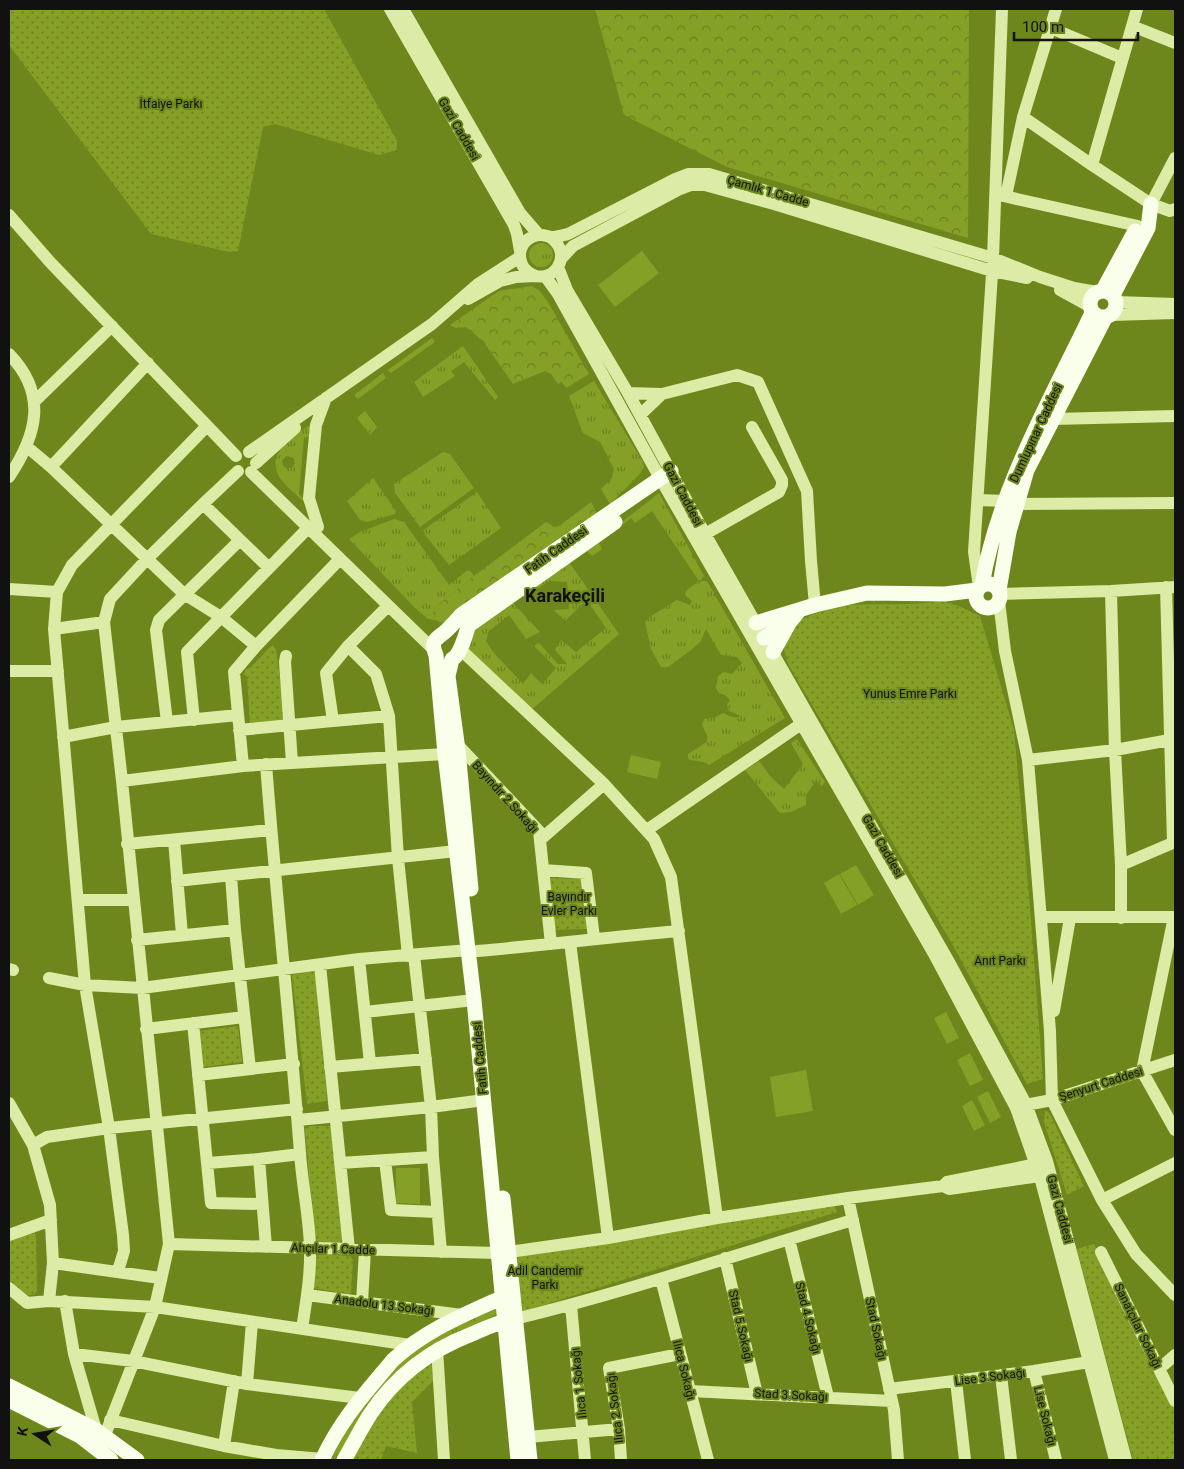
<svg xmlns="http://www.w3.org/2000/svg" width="1184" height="1469" font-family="Roboto,sans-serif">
<defs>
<pattern id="grass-tufts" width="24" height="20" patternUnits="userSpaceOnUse" patternTransform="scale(1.25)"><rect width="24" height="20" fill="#84a026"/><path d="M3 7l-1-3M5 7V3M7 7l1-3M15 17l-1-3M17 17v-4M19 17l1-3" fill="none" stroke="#6b811f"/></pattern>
<pattern id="forest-crowns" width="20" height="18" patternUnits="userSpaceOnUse" patternTransform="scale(1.25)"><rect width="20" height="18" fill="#84a026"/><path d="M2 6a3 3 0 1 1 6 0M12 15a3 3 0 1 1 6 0" fill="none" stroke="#6b811f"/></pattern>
<pattern id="park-dots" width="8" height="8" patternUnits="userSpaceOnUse" patternTransform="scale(1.25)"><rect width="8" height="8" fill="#84a026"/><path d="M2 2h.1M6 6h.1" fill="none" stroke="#6b811f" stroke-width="1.8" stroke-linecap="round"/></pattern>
</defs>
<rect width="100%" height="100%" fill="#6d871c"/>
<!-- grass -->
<path fill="url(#grass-tufts)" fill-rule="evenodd" d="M529 255a12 12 0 1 1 24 0a12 12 0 1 1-24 0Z
M432,338L435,342L391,373L388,370Z
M463,346L498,397L495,400L464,362L451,371L455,376L423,397L414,382Z
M383,373L386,378L358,399L354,395Z
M594,381L643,462L644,467L639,475L610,504L601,489L612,478L614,469L600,442L583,433L569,396Z
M365,411L377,427L370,435L357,418Z
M313,424L310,436L304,438L299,494L305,500V503C297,495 286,487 280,478C264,453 295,433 313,424ZM286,456L292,457C295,460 296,464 292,468H286L283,465L282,461Z
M443,452L450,454L474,488L420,527L395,493L394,484Z
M373,478L396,511L395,514L367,522L360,520L347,501Z
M477,492L501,528L449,565L422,531Z
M659,493L704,576L700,581H707L785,718L709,765C703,760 695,762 688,759V754L707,742V735L702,725L704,719L714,718L723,713C729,716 735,719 741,716L729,711L727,705L730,700L725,695L719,693L716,688L718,676L724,672L732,674L742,663L737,657L721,655L706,629L701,641L691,650L668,667H661L651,649L645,622L651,616L677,600L690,605L692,601L684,594L688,589L699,581L652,511L635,523L631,518L599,543L602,549L592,556L586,550Z
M394,519L404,522L449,585L469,569L474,576L433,609L435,620L428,619L416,609L349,539L360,532Z
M569,562L619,634L530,711L469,654C465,628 494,614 511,601L540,632L526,639L509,615L489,631L486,641L493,652L523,684L531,673L542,684L556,668L534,646L539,643L558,664H567L555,650L561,640L576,652L606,628L587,600L565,621L554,610L569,609L567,582L549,581L524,598L521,593Z
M797,739L825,782L822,786L816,781L806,795V805L791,812L780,813L745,770L759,761L771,777L784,789L803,764L791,743Z
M495,1305L497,1314L451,1337L339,1460H327L336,1440L406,1352Z"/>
<!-- forest -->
<path fill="url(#forest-crowns)" d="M595,9H969L968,238L727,167L624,115Z
M531,286L539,290L548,302L589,374L566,388L562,382L558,384L551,374L545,371L513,384L483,341L466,327L456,328L450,325L499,291Z
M591,502L597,513L454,618L443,624L435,620L433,609L474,576L546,522L554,527L559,526Z"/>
<!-- park -->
<path fill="url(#park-dots)" d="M9,9H324L397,141V150L379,155L275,124L263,127L238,251L229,252L151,234L9,45Z
M941,601L959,606L980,616L1014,730L1030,907L1043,1079L1027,1084L954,947L788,664C785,654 780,641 787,631C796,617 833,607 849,605C880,603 910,606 941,601Z
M272,645L276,649L285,717L282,722L250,724L247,677L244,674L246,669L250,668Z
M550,878L584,879L587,929L554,930Z
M316,971L327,1101L307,1104L292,975Z
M238,1026L242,1062L203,1067L199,1031Z
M1045,1111H1047L1051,1116L1084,1186L1067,1195L1044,1122Z
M310,1126H331L342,1240L339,1243L318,1242L314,1238L305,1128Z
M833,1203L837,1212L519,1313L513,1257Z
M34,1230L36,1237L37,1290L35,1294L25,1296L9,1283V1239Z
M1094,1244L1175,1406V1460H1133L1077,1249Z
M322,1254L350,1256L353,1260L351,1293L348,1294L313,1288L315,1259L316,1256Z
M431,1359L433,1381L412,1402L417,1453L386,1446L381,1460H352L365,1432L397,1388Z"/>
<!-- pitch -->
<path fill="#84a026" d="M642,251L659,273L615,307L598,285Z
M631,755L661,762L657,779L627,772Z
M856,865L874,895L858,905L840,874Z
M839,874L857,905L841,914L824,883Z
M946,1012L959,1038L947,1044L934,1018Z
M970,1053L983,1080L970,1086L957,1060Z
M806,1070L813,1111L776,1117L770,1077Z
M988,1091L1001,1117L990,1123L977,1097Z
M972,1100L985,1125L974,1131L962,1106Z
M396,1168H420V1204L396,1203Z"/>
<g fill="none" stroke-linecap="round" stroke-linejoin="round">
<!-- minor -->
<path stroke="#dceba5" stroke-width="12" d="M390,9L514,225L517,234L520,251
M403,9L520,213L539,235
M1132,26L1175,43
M1051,28L1122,58
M1023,117L1092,165L1151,204L1170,211L1175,209
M1092,165L1137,9
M999,195L1138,226
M1006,196L1023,117L1056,9
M1151,204L1175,158
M9,215L50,262L236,456
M550,237C577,256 549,290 527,271C522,267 520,260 520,254C521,243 530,235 541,235C545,235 549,237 552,237C557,237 563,235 568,234L675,179L688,174H709L993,258L1040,277L1074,288L1097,292
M561,259L573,246L678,190L691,185H705L774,204L992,271L1027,278
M558,267L567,290L628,393L705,534L949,962L1026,1104L1047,1161L1126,1460
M545,276L558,294L660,478L934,954L1016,1108L1040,1177L1115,1460
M1060,290L1089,306
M468,299L500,281L516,277L535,276
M1116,302L1175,304
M1112,315L1175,313
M9,354C48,394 37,435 9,477
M628,393L662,394L737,375L758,382L807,491L811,561L815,605
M34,402L112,326
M640,415L662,394
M1053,419L1175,416
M26,446L51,467L184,594L221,617L256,646
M249,452L432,324L478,284L520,257
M256,463L295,428
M51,467L148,363
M251,472L433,649
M978,500L1006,501L1017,504L1175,503
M203,504L269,568
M318,527L309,498L316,425L326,398
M705,534L779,492L782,485V480L752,427
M979,587L974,552L993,258L1002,9
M1166,587L1173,843
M9,589L57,592
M1111,591L1115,750L1121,865V918
M1000,594L1111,591L1175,587
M999,601L1005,651L1028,760L1050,1031L1052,1100L1102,1200L1136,1254L1175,1295
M388,606L348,646L376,674L389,716L398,858L408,956
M54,629L104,622
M461,650L604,784L654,839L671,877L717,1218
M286,656L285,662L292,763
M9,671H58
M194,720L187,652L309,527
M333,721L389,716
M167,722L156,630L159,620L240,540
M239,730L333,721L326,673L348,646
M63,737L116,727L238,715
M457,744L539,831L551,944
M1028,760L1115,750L1175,739
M266,764C276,894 290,1023 300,1153C302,1184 309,1215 310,1247C311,1274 306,1302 302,1329
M243,766L234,672L256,646L340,559
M122,781L243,766L445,754
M647,830L801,724
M174,840L182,935
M540,840L604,784
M127,844L271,830
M1121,865L1175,842
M543,870L586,873L594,938
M231,876L235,930L250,1069
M177,881L456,851
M78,900H133
M1041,917H1175
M1174,917L1142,1071L1175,1130
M137,940L235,930
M570,942L608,1238
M477,951C545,945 611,937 679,931
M414,955L431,1107L433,1157L441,1252
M359,959L370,1063
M320,965L349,1249
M9,969L13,970
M49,978L85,985L142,988L359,959L469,950
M1054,1011L1070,918
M365,1012L474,1000
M193,1023L211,1203L262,1204
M146,1029L244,1017
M330,1067L426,1059
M198,1075L294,1064
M9,1103L33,1145L50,1205L53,1263L49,1301
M1020,1106L1052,1100L1175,1060
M298,1120L431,1107L484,1100
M33,1145L47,1137L109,1128L297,1109
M259,1159L266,1247
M385,1160L391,1210L437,1212
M208,1163L259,1159L300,1154
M340,1163L433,1157
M1042,1163L947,1182L943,1186L949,1189L1047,1175
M848,1198L894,1410L898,1460
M1102,1200L1175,1163
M9,1235L51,1220
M789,1239L828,1397
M169,1244L497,1253
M509,1252L608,1238L717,1218L848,1198L943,1186
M1101,1252L1175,1401
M725,1258L757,1394
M53,1263L160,1278
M118,1271L124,1251L123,1235L109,1128L85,985L54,629L57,592L72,565L207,426
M661,1279L708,1460
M9,1288L27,1303L49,1301L155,1307L410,1345
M307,1295L462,1315
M65,1301L74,1354L96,1430
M362,1302L365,1250
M571,1305L585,1460
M515,1319C630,1291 740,1253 853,1220
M437,1349L444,1460
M74,1354L133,1361L247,1384L360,1398
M1159,1369L1175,1355
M1034,1371L1056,1460
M1001,1375L1011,1460
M956,1381L965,1460
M247,1384L252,1322
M889,1389L1034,1371L1089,1362
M690,1391L892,1401
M110,1420L224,1446L276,1455L323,1459
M105,1435L155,1307L169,1244L122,781L104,622L110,599L148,558L203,504L238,471
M528,1437L619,1429
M224,1446L234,1381
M621,1460L619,1429L609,1368L680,1354"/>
<!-- major -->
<path stroke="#f9ffea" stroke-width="15" d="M1103,290L1135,231
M1090 304a13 13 0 1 1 26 0a13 13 0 1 1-26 0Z
M1113,295L1148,228L1151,204
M976 596a12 12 0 1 1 24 0a12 12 0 1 1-24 0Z
M982,585C998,490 1051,399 1092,313
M999,590L1009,532L1027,470L1105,318
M756,623L815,605L867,593L945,594L977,590
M764,638L789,623L798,612
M773,652L788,625
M471,889L458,750L448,676L452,659C461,655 465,635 469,625L615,522
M503,1198L530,1460
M9,1386L96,1430L137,1460
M9,1400L80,1436L111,1460
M322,1460C340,1421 365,1393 393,1360C424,1331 463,1315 501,1298
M344,1460C353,1445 361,1428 371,1413C396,1376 430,1350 472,1334C486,1328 500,1321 515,1319
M518,1460L474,1000L445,754L436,655C429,639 438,639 447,630C452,625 457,620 461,615L671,471"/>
</g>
<g text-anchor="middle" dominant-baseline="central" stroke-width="4" stroke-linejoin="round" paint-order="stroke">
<!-- park labels -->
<g font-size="12" fill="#111" stroke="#6d871c">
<text x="171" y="104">İtfaiye Parkı</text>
<text x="910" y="694">Yunus Emre Parkı</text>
<text x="569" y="897">Bayındır<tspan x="569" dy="14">Evler Parkı</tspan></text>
<text x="1000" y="961">Anıt Parkı</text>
<text x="545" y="1271">Adil Candemir<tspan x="545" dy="14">Parkı</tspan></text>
</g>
<!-- street labels -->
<g font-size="12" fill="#111" stroke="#6d871c">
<text transform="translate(459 129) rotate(60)">Gazi Caddesi</text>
<text transform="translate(768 191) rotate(16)">Çamlık 1.Cadde</text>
<text transform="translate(1036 433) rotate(-65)">Dumlupınar Caddesi</text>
<text transform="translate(683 494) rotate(62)">Gazi Caddesi</text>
<text transform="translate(556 550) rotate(-35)">Fatih Caddesi</text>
<text transform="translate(505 797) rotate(48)">Bayındır 2.Sokağı</text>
<text transform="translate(883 846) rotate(60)">Gazi Caddesi</text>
<text transform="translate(480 1058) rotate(-95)">Fatih Caddesi</text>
<text transform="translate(1101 1084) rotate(-18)">Şenyurt Caddesi</text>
<text transform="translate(1060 1209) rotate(75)">Gazi Caddesi</text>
<text transform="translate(333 1249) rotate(2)">Ahçılar 1.Cadde</text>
<text transform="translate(384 1305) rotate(7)">Anadolu 13.Sokağı</text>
<text transform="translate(808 1318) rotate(76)">Stad 4.Sokağı</text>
<text transform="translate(741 1326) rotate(77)">Stad 5.Sokağı</text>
<text transform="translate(1138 1326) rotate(64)">Sanatçılar Sokağı</text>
<text transform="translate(876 1329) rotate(78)">Stad Sokağı</text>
<text transform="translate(684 1370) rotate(76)">Ilıca Sokağı</text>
<text transform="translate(990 1377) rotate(-7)">Lise 3.Sokağı</text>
<text transform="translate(579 1383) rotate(-96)">Ilıca 1.Sokağı</text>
<text transform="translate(791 1395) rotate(3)">Stad 3.Sokağı</text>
<text transform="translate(615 1408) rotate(-97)">Ilıca 2.Sokağı</text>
<text transform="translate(1045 1416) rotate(76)">Lise Sokağı</text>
</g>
<!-- district labels -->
<g font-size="18" font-weight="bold" fill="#111" stroke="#6d871c">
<text x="565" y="595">Karakeçili</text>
</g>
</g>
<!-- border -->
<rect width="1184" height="1469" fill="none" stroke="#111111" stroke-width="20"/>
<!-- north arrow -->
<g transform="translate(35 1434) rotate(282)" stroke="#6d871c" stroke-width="4" paint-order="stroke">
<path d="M0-4L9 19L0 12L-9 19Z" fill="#111111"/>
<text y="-8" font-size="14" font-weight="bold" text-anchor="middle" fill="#111111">K</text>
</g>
<!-- scale -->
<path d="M1014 32v8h124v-8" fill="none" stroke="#111111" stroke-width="2.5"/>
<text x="1022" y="32" font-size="15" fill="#111111" stroke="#6d871c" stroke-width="4" paint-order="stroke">100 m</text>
</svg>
